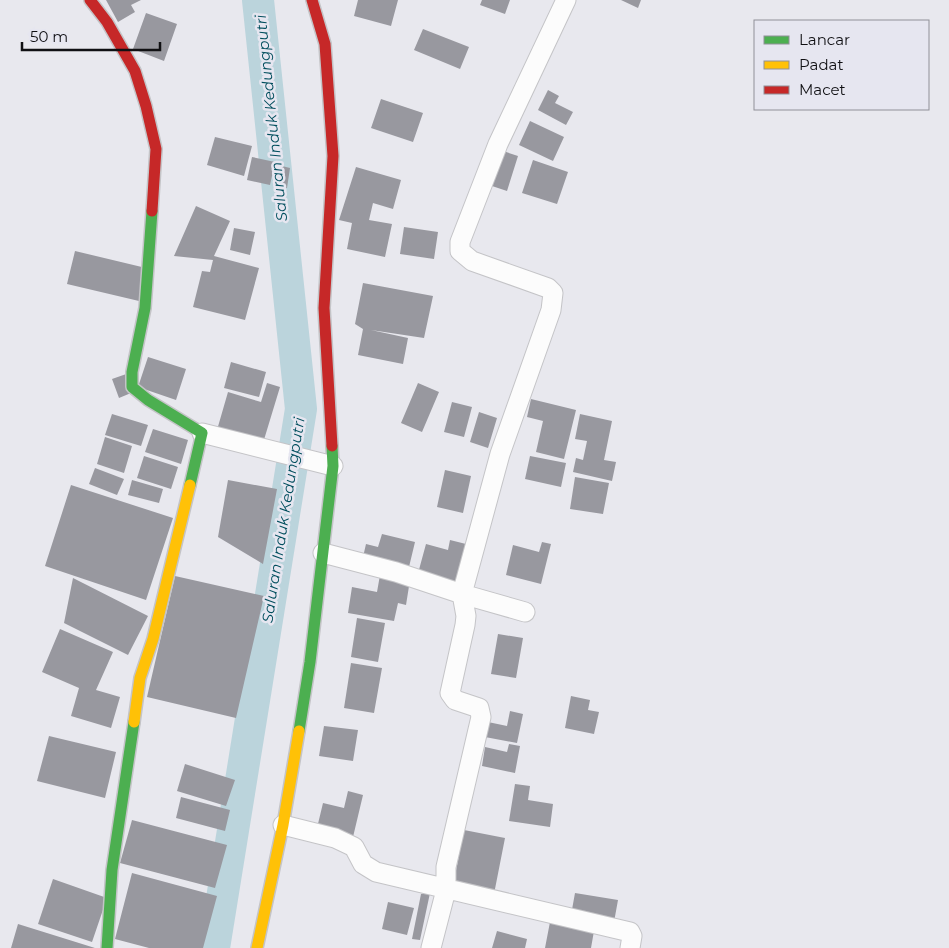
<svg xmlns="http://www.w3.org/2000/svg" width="949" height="948" font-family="Montserrat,sans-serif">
<rect width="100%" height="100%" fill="#e8e8ee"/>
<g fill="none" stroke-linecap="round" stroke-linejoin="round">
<!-- river -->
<path stroke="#bbd4dc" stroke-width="32" d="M214,948L301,409L258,0"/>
</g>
<!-- building -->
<path fill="#98989f" d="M106,0H141L131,5L135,12L118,22Z
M358,0H398L391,26L354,16Z
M482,0H510L505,14L480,5Z
M621,0H641L638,8Z
M146,13L177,24L164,61L133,49Z
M423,29L469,47L460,69L414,50Z
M548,90L559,96L555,103L573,112L566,125L538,110Z
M381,99L423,113L413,142L371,128Z
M530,121L564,137L553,161L519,145Z
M215,137L252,146L244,176L207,165Z
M500,150L518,156L507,191L489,185Z
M252,157L275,162L270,185L247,180Z
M533,160L568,172L557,204L522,193Z
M282,166L290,168L287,188L278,186Z
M356,167L401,180L393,209L373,203L369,220L392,224L385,257L347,249L352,223L339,220Z
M196,206L230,221L214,256L259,268L245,320L193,307L202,271L210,272L213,260L174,256Z
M404,227L438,232L434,259L400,254Z
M234,228L255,232L250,255L230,250Z
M75,251L146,268L139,301L67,284Z
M363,283L433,296L424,338L371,330L408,338L403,364L358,355L363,329L355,324Z
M148,357L186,369L176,400L138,387Z
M231,362L266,372L259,397L224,388Z
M132,372L131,393L119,398L112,379Z
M267,383L280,387L263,443L217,430L228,392L261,402Z
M418,383L439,392L422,432L401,423Z
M531,399L576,410L564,459L536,452L543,421L527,417Z
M452,402L472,407L464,437L444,432Z
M479,412L497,418L488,448L470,442Z
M112,414L148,425L141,446L105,435Z
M580,414L612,421L604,460L616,462L612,481L573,472L576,458L583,460L587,441L575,439Z
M153,429L188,440L181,464L145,452Z
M105,437L132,446L124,473L97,464Z
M144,456L178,467L171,489L137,478Z
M530,456L566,463L561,487L525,479Z
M95,468L124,479L117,495L89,484Z
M445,470L471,476L463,513L437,507Z
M575,477L609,483L603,514L570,509Z
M132,480L163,489L159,503L128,495Z
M228,480L277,489L263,564L218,537Z
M71,485L173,518L146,600L45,566Z
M382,534L415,542L409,567L363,557L366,544L378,547Z
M450,540L466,544L455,587L417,577L426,544L448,550Z
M542,542L551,544L541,584L506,575L513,545L539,552Z
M380,575L410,580L406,605L398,603L394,621L348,613L352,587L377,592Z
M175,576L264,596L236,718L147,697Z
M73,578L148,616L128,655L64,623Z
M357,618L385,623L378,662L351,657Z
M60,629L113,652L96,690L120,697L111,728L71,716L79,688L42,672Z
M498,634L523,638L516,678L491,674Z
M351,663L382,668L374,713L344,708Z
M571,696L590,700L588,710L599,712L594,734L565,728Z
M510,711L523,714L517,743L485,737L488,722L507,726Z
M324,726L358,730L353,761L319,756Z
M49,736L116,752L105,798L37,781Z
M509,744L520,746L515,773L482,766L485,747L507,752Z
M185,764L235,780L226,806L177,791Z
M515,784L530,786L528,800L553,804L550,827L509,821Z
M348,791L363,795L353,837L317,828L323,803L344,808Z
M181,797L230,810L225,831L176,818Z
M132,820L227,845L215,888L120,863Z
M464,830L505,838L494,894L453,886Z
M132,873L217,896L203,948H149L115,939Z
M53,879L107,898L92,942L38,924Z
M430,893L420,940L412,939L421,894Z
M575,893L618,900L614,922L571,915Z
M388,902L414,908L407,935L382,929Z
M550,922L594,931L591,948H545Z
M18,924L95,948H11Z
M497,931L527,939L525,948H492Z"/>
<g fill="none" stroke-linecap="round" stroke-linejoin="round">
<!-- street casing -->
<g stroke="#c4c4c7" stroke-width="21">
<path id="street" d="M202,433L333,466
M323,553L396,572L462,594L500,454L551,310L553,293L548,288L472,261L460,251V242L498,144L566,0
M283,825L335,838L354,847L363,864L376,872L630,932L632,936L630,948
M431,948L446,890V867L481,717L479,708L455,700L450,693L465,625L466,616L462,594L525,612"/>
</g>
<!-- fast casing -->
<g stroke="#c4c4c7" stroke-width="14">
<path id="fast" d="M152,211L145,308L132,372V387L148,400L202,433L190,485
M299,731L310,662L333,466L332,446
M107,948L112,870L134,722"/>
</g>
<!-- slow casing -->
<g stroke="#c4c4c7" stroke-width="14">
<path id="slow" d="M134,722L140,678L153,639L190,485
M257,948L283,825L299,731"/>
</g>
<!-- jam casing -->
<g stroke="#c4c4c7" stroke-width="14">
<path id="jam" d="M90,0L107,22L135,71L146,106L156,149L152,211
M312,0L325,44L333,156L324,308L332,446"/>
</g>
<!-- street -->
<use href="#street" stroke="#fcfcfc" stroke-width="19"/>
<!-- fast -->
<use href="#fast" stroke="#4caf50" stroke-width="11"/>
<!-- slow -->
<use href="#slow" stroke="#ffc107" stroke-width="11"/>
<!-- jam -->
<use href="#jam" stroke="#c62828" stroke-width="11"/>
</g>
<g text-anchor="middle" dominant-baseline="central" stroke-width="5" stroke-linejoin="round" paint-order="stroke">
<!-- water labels -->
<g font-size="15" font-style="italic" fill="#004e5d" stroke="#e6e6f0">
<text transform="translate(271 118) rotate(-96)">Saluran Induk Kedungputri</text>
<text transform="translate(283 520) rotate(-81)">Saluran Induk Kedungputri</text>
</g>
</g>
<!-- legend -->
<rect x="754" y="20" width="175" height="90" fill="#e6e6f0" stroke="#909098"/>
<rect x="764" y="36" width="25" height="8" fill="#4caf50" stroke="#909098"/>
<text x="799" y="45" font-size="15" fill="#101013">Lancar</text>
<rect x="764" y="61" width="25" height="8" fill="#ffc107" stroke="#909098"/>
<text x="799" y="70" font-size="15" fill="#101013">Padat</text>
<rect x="764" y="86" width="25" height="8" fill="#c62828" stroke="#909098"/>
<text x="799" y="95" font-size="15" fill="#101013">Macet</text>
<!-- scale -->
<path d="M22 42v8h138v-8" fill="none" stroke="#101013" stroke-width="2.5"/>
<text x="30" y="42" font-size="15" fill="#101013" stroke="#e6e6f0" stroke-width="4" paint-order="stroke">50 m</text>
</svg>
